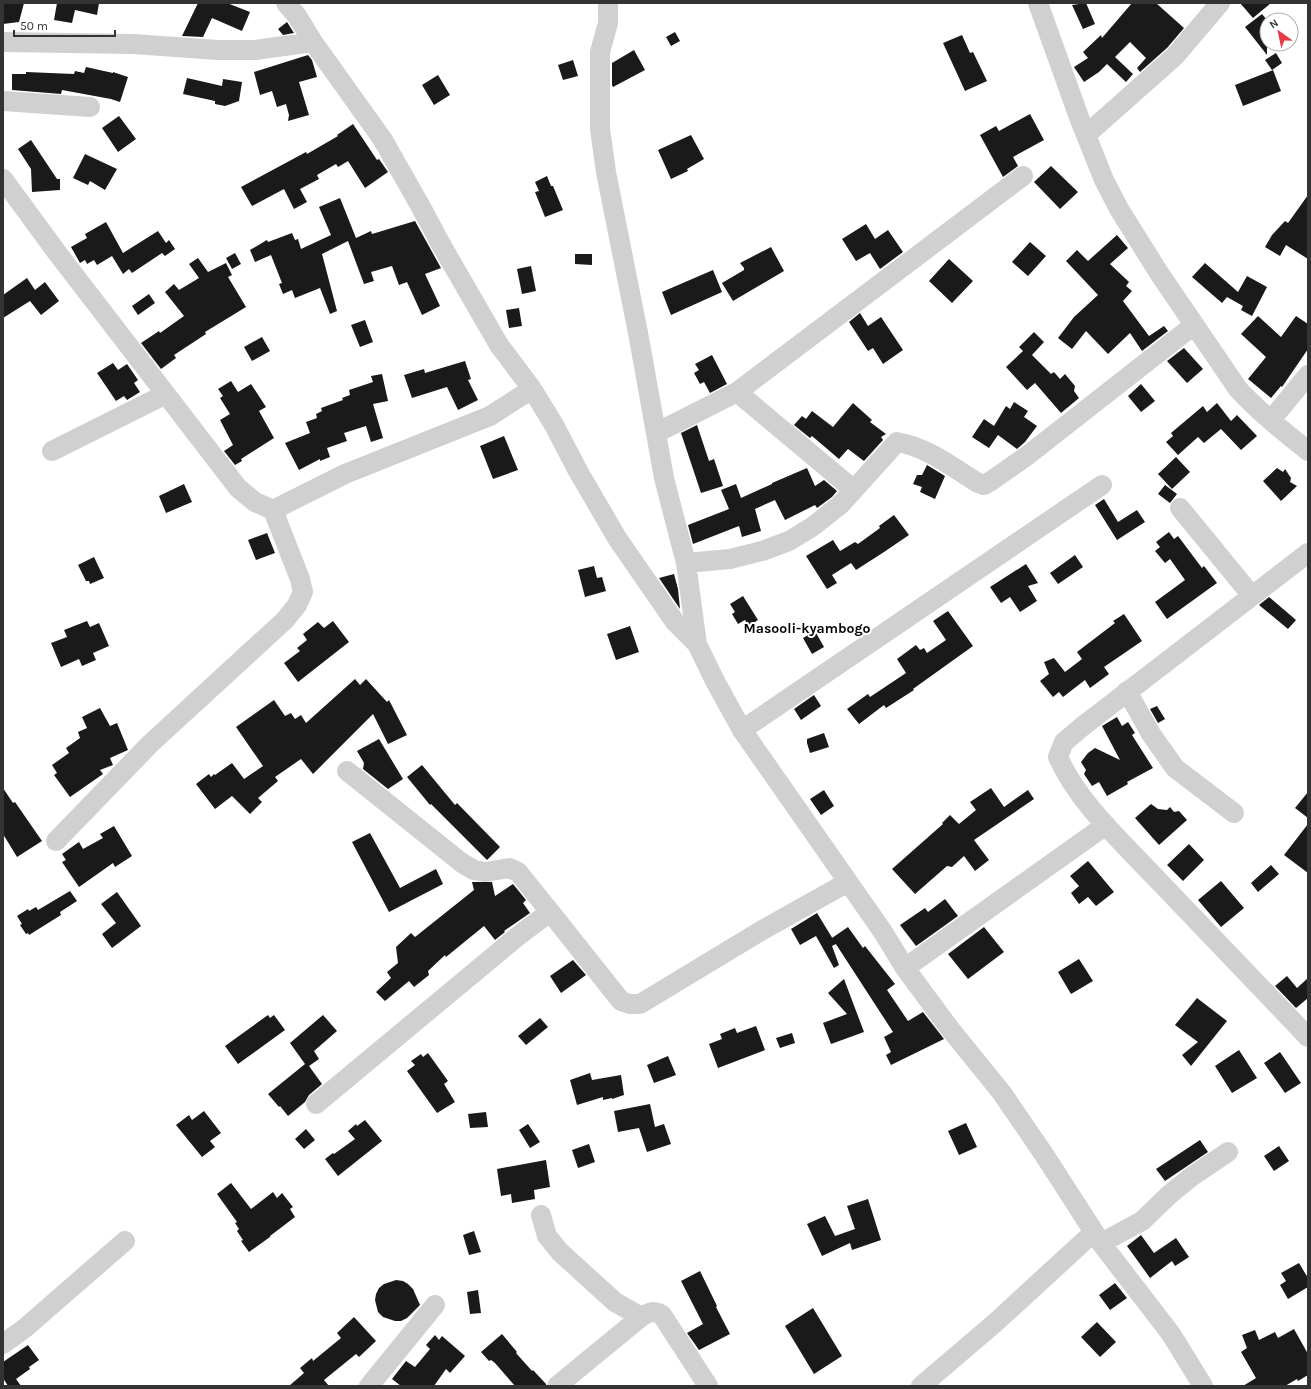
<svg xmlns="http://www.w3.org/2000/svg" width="1311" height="1389" font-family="Karla,sans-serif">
<rect width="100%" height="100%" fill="#fff"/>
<!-- building -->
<path fill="#1a1a1a" d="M3,3H24L19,22L3,24Z
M57,3H99L97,15L75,10L72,23L54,20Z
M198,3H227L250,12L242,31L212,18L203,37L182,36Z
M1086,3L1095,24L1083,29L1072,5Z
M1132,3H1156L1184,28L1167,48L1140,72L1137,68L1146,58L1130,42L1115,57L1133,74L1126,82L1107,64L1099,72L1084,82L1074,67L1088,58L1083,52L1101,35L1102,38Z
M1240,3H1271L1253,18Z
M1262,14L1267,20V55L1245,27Z
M287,22L294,33L283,35L278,29Z
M675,32L680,41L671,46L666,37Z
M962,35L970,53L973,52L987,81L965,91L943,43Z
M634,50L645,70L613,87L612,85V63Z
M1276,53L1282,63L1272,70L1265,60Z
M308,55L312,60L317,77L299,82L309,115L288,121L289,115L286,104L277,107L272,91L260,95L254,72Z
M573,60L578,76L563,80L558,65Z
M86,67L113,73V72L128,77L120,102L111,99L62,90L61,94L12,90V74H26V72L74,74L75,71L84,73Z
M1273,70L1281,91L1243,106L1235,85Z
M438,75L450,95L434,105L422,85Z
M187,78L222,86L223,79L242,82L239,101L225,106L215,104V101L183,94Z
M1030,114L1044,140L1013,157L1018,166L1003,177L980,135L996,126L999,131Z
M119,116L136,139L118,152L102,128Z
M353,124L377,160L379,159L388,172L365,188L348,161L338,167L336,164L317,175L319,179L300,189L307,202L294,209L284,189L252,206L241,187L306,152L307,154L338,136L337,135Z
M691,135L704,159L687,169L688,171L671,179L658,150Z
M31,140L57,179H60V190L32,192L31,169L18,149Z
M85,154L117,169L105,190L90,181L88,185L73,178Z
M1051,166L1078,192L1060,209L1034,182Z
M547,176L551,186H553L563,210L545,217L535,192L539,191L535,182Z
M1308,195V259L1286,245L1280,256L1265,247L1272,235L1285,221L1288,223Z
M340,198L356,238L371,231L372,234L415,221L441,268L425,274L440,306L422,315L407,282L399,285L392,266L371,272L374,281L364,284L348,241L322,254L337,311L330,314L320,288L295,298L292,290L283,294L279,284L282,283L271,255L255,262L250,250L267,240L268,242L292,233L295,240L298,239L301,249L331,235L319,207Z
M106,222L123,253L158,231L166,243L169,240L175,249L165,256L162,253L132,273L129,269L123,274L112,256L97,265L94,260L87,264L85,260L80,263L71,247L87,238L85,234Z
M866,224L875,239L888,230L903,252L880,269L870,253L856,261L842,239Z
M1117,235L1128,248L1110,264L1129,282L1126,286L1132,291L1123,301L1149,336L1164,326L1168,331L1142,351L1130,333L1108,354L1086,331L1072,349L1058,338L1074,317L1098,295L1066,261L1077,250L1088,261Z
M1030,242L1046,256L1028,276L1012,262Z
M771,247L784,271L733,301L722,283L744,270V268L740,263Z
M235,253L241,264L232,269L226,258Z
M575,254H592V265L575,264Z
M198,258L208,272L226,263L232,275L228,277L246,307L205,332L206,334L174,355L176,358L161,369L141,343L159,331L160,333L184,316L165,292L174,284L179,290L199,278L189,264Z
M949,259L973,281L952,303L929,281Z
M1205,263L1238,292L1247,276L1267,287L1252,316L1241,310L1243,306L1227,297L1222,303L1192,277Z
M531,266L536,291L522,294L517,269Z
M713,270L722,292L671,315L662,292Z
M27,278L35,290L45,282L59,301L41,315L30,301L3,318V295Z
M149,294L155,303L138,315L132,306Z
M519,308L522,326L509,328L506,310Z
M860,313L868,326L881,317L903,350L883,364L873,348L868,351L849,322Z
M1258,316L1281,337L1296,316L1308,324V349L1282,387L1281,386L1271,398L1248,379L1266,357L1241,334Z
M365,320L373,342L360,347L351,325Z
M1034,332L1044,342L1032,355L1051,374L1054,372L1060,379L1065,374L1075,386L1074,391L1079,398L1061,413L1035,383L1027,390L1006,367L1023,351L1019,347Z
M262,337L270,351L252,361L244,347Z
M1184,348L1203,369L1187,383L1167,361Z
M712,355L727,384L710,393L704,382L700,384L694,373L699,370L695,364Z
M465,361L471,379L468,380L478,400L458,410L447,387L412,398L404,375L424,369L425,373Z
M113,363L118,370L127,364L138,380L134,383L140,392L127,400L124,396L116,401L97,373Z
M382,374L388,401L373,404L383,438L371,442L366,426L344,433L347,441L327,448L330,457L320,461V459L299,470L285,443L310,433L306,422L317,418L316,414L322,411L321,408L343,400L342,398L350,395L349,390L373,382L371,376Z
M231,381L238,392L251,384L266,407L259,411L274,438L241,459L242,461L235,465L224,451L233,445L220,420L230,414L220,398L223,396L218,389Z
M1141,384L1155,401L1141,412L1128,396Z
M1014,402L1028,411L1024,417L1037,426L1025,442L1017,449L998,435L989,448L972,437L984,419L994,426L1006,406L1010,409Z
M853,403L872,420L870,422L886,434L881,437L883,440L864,461L848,449L839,459L812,436L810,438L794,425L802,416L806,419L812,411L833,427Z
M1217,403L1231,421L1237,415L1257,436L1241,450L1221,429L1204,443L1198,437L1178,455L1166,442L1173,436L1171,433L1203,406L1207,412Z
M697,425L709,461L714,459L723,486L701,493L681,433Z
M504,436L518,470L493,479L480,446Z
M1176,457L1190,472L1172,489L1158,474Z
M927,465L945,476L935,499L920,492L922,487L913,484L917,475H922Z
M807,468L815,486L824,480L837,491L832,497L817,508L815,505L785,520L775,500L755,509L761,531L742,537L739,526L693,544L688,525L729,509L721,490L736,484L741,498L772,484V483Z
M1277,468L1283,472L1285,469L1291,478L1290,482L1297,486L1281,501L1263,481Z
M184,484L192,502L166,513L159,496Z
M1165,485L1177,494L1170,503L1158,494Z
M1104,499L1118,522L1137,510L1145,522L1117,540L1095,505Z
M894,515L909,535L884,552L856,570L851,563L832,575L837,583L827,589L806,556L833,540L840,551L855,542L858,544L880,528L879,526Z
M1169,532L1174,539L1178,536L1202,568L1204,566L1217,583L1167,619L1155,602L1185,580L1170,559L1165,563L1155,551L1160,547L1156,542Z
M267,533L275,553L256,560L248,540Z
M1075,555L1083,567L1058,584L1050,573Z
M94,557L104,578L90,584L89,581H86L78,565Z
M1026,564L1038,583L1028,586L1037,601L1020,612L1010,597L1001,603L990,587Z
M594,566L597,578L602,577L606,591L585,597L578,570Z
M674,574L678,589L680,609L659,578Z
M743,596L758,620L749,626L745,620L738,624L732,614L735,612L730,604Z
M1269,597L1296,620L1288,629L1259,605Z
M948,611L973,646L913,689L914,690L886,708L884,705L859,724L847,709L868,694L870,697L906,673L897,659L916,645L920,650L924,648L927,653L946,640L933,621Z
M1124,614L1142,641L1104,667L1109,674L1090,688L1085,680L1063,697L1059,692L1053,697L1040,681L1049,674L1044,662L1054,658L1065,672L1082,659L1077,652L1115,623L1113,621Z
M87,621L90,627L99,623L109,646L93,653L96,660L82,666L79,659L61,667L51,643L67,637L64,630Z
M333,621L349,642L298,682L284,663L300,651L297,648L307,640L303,634L318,622L324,628Z
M630,626L639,652L616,660L607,634Z
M815,631L824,647L812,654L803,638Z
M355,679L360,685L366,679L387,702L389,700L407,735L388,744L373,714L313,774L301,759L275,777L278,781L258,798L262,802L250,814L232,796L215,809L196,784L209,774L211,777L214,774L215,775L232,763L244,779L263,766L236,727L274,700L285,716L291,713L295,719L301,715L306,723Z
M814,695L821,706L801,720L794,709Z
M1157,706L1165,719L1158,723L1150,709Z
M100,708L110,726L117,723L128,750L110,758L113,765L100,770L103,774L70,797L54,775L57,773L52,765L69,753L66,748L80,738L78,732L87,728L82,717Z
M1117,717L1122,726L1128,722L1135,733L1132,735L1153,768L1127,782L1128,784L1107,796L1099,782L1092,786L1084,774L1086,770L1081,762L1088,753L1095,748L1120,760L1102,726Z
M824,733L829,747L810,753L807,743V739Z
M379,739L403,779L388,789L363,769L364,763L357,751Z
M422,765L455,805L457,803L500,847L487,860L431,804L430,805L407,777Z
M3,788L13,803L15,802L42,841L17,857L3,834Z
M991,788L1004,807L1028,790L1034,799L974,840L989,860L975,871L964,856L952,867L947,866L915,894L892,869L943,824L942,823L950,815L959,824L976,810L970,802Z
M824,790L834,806L821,815L810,799Z
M1308,792V818L1295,808Z
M1151,804L1158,809L1167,810L1170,807L1174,812L1179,811L1187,820L1159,845L1135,818Z
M1308,824V873L1284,855Z
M114,826L132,856L115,867L113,863L79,887L62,862L66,860L62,854L79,842L83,849L103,838L100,834Z
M370,833L400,888L436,869L443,884L389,912L352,842Z
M1189,844L1204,860L1183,881L1167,865Z
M1088,861L1114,892L1096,906L1088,897L1079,904L1071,893L1079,886L1070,876Z
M1271,865L1279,874L1258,892L1251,883Z
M1221,881L1244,908L1221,927L1198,900Z
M472,882H492L495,896L513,884L526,900L523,903L530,913L504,931L505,932L495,940L484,926L446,957L445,955L428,971L429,975L414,987L409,981L385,1001L376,992L391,978L387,972L398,963L396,947L411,933L415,937L474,890Z
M70,891L77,901L60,912L61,915L29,935L28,933L26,934L20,925L22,924L17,916L28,909L29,911L36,907L38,910Z
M117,892L141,926L112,948L102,934L116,923L101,904Z
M945,899L958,916L916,946L900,925L925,908L928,912Z
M817,913L836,944L832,946L839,965L834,968L816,936L800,945L791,929Z
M848,927L863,948L865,946L895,984L887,990L908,1021L923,1012L944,1039L891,1065L886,1055L891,1052L884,1037L893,1032L832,938Z
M984,927L1004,952L968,979L948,954Z
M1079,959L1093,981L1071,994L1058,972Z
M573,960L586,975L561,993L550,976Z
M1287,976L1297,988L1308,978V998L1296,1008L1275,986Z
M844,979L864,1032L831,1044L823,1023L847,1014L828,993Z
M1197,998L1227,1021L1191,1066L1182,1055L1198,1042L1175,1025Z
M268,1015L270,1018L274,1015L285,1030L238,1064L225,1046Z
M323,1015L337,1031L314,1051L319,1059L309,1066L322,1084L309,1095L305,1102L288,1116L280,1106L279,1107L268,1094L305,1064L290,1043Z
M540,1018L548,1027L526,1045L518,1036Z
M756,1026L765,1050L718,1068L709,1044L722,1039L720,1034L735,1028L737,1033Z
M792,1033L795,1043L780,1048L776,1038Z
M1239,1050L1257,1078L1232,1093L1215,1066Z
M1280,1052L1301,1083L1285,1093L1264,1063Z
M428,1053L448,1081L444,1084L455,1102L437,1113L407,1071L415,1065L411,1061L421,1054L423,1057Z
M668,1056L676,1075L654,1083L647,1065Z
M590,1073L592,1080L621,1075L624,1095L612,1099V1098L603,1100V1097L577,1105L570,1080Z
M650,1104L655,1127L664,1124L671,1144L647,1152L639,1128L618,1132L614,1111Z
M204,1111L221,1133L210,1141L215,1147L202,1157L176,1125L189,1115L192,1120Z
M486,1112L488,1127L470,1128L468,1114Z
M365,1120L382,1141L338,1176L325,1159L333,1153L334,1154L355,1139L348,1131L356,1124L357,1126Z
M966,1123L977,1147L959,1155L948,1131Z
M528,1124L540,1142L530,1148L519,1130Z
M306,1129L315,1140L304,1149L295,1139Z
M1200,1140L1208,1152L1165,1181L1156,1169Z
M589,1144L595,1162L578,1168L572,1150Z
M1279,1146L1289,1161L1274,1171L1264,1156Z
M546,1160L550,1187L534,1190L535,1199L512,1203L511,1194L501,1196L497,1169Z
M231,1183L251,1209L273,1192L277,1198L282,1193L293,1207L290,1209L295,1217L270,1236V1237L249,1252L241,1241L243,1240L237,1231L239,1229L235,1223L237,1222L217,1194Z
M868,1199L881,1240L852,1250L850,1243L822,1256L807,1224L825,1216L835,1236L855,1229L847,1206Z
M474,1231L481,1252L469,1255L463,1235Z
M1141,1235L1154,1253L1176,1238L1189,1257L1175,1266L1172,1261L1150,1278L1127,1246Z
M1299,1263L1308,1278V1287L1288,1299L1280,1285L1286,1281L1281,1273Z
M700,1271L717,1306L716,1307L730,1334L699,1350L687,1333L703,1324L681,1281Z
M396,1280L403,1281L408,1284L413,1289L420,1305L407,1318L401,1321H395L383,1317L378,1312L375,1300L376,1294L379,1288L384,1284Z
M1115,1283L1127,1298L1110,1310L1099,1295Z
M478,1290L481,1313L470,1314L467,1292Z
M813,1308L842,1356L814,1374L785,1326Z
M354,1317L376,1341L359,1357L356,1354L324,1380L329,1386H289L304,1373L300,1368L312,1358L313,1361L341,1338L337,1333Z
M1097,1322L1116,1342L1100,1357L1081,1337Z
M1294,1329L1308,1354V1375L1298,1381L1297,1379L1285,1386H1243L1256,1378L1241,1352L1247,1348L1242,1335L1255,1330L1259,1340L1275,1332L1278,1338Z
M502,1334L517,1352L516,1353L532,1371L533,1370L546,1384V1386H515L495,1363L491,1360L489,1361L481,1352Z
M435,1335L439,1340L442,1336L465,1356L450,1373L446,1369L434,1386H401L392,1379L406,1361L415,1367L430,1349L426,1345Z
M28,1345L39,1360L29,1367L30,1369L16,1379L21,1386H8L3,1378V1362Z"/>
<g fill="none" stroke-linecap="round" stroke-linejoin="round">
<!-- minor -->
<path stroke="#d0d0d0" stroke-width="20" d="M286,3L297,16L313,42L383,140L422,209L443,248L499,345L532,389L554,425L578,471L617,538L675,622L697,644
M608,3V23L600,52V129L606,172L639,338L664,478L686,563L697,644L715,681L742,730L883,932L905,968L950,1029L1002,1093L1045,1156L1101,1243L1171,1334L1203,1386
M1038,3L1080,120L1104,180L1119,209L1159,273L1238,389C1259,412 1284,432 1308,451
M3,42L133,44L218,50H255L313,42
M3,101L90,107
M1086,135L1175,56L1220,3
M3,179L58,254L238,488L255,502L273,510L345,474L490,416L532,389
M737,392L854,490
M1271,420L1308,375
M656,433L737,392L1023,176
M52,451L166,394
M1180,508L1252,596
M1308,553L1083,726L1064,742L1058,757C1078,802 1119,839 1153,875C1204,929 1256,983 1308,1037
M686,563L730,559L762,551L789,541L812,527L840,505L897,442C927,447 952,467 978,483L984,485L991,481L1028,455L1194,325
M1127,691L1151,734L1175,768L1234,813
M742,730L1102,485
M347,771L462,863L474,870L485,872L509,868L518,872L551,913
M56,841L150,744L285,620L297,605L303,592L300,579L273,510
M905,968L1106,825
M316,1104L518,936L542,918L551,913L621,1001L630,1004H640L759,932L848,882
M541,1215L547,1236L560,1252L615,1302L641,1317
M1101,1243L1142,1221L1169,1195L1191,1177L1228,1152
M3,1344L25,1328L125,1241
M369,1386L435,1305
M557,1386L641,1317C649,1312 653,1310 662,1315L708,1386
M921,1386L996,1322L1094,1232"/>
</g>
<g text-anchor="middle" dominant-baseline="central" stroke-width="4" stroke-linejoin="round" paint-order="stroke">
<!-- quarter labels -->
<g font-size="14" font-weight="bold" fill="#000" stroke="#fff">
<text x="807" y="628">Masooli-kyambogo</text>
</g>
</g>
<!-- border -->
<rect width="1311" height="1389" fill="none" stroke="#333333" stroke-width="8"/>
<!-- north arrow -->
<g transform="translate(1279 32) rotate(327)"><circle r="19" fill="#ffffff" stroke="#adadad"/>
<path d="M0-3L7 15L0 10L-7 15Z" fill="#e63946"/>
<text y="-6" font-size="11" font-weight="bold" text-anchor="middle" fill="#333333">N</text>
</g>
<!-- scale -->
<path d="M14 30v6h101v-6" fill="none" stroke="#333333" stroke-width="2"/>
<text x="20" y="30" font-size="12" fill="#333333" stroke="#ffffff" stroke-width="3" paint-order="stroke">50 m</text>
</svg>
